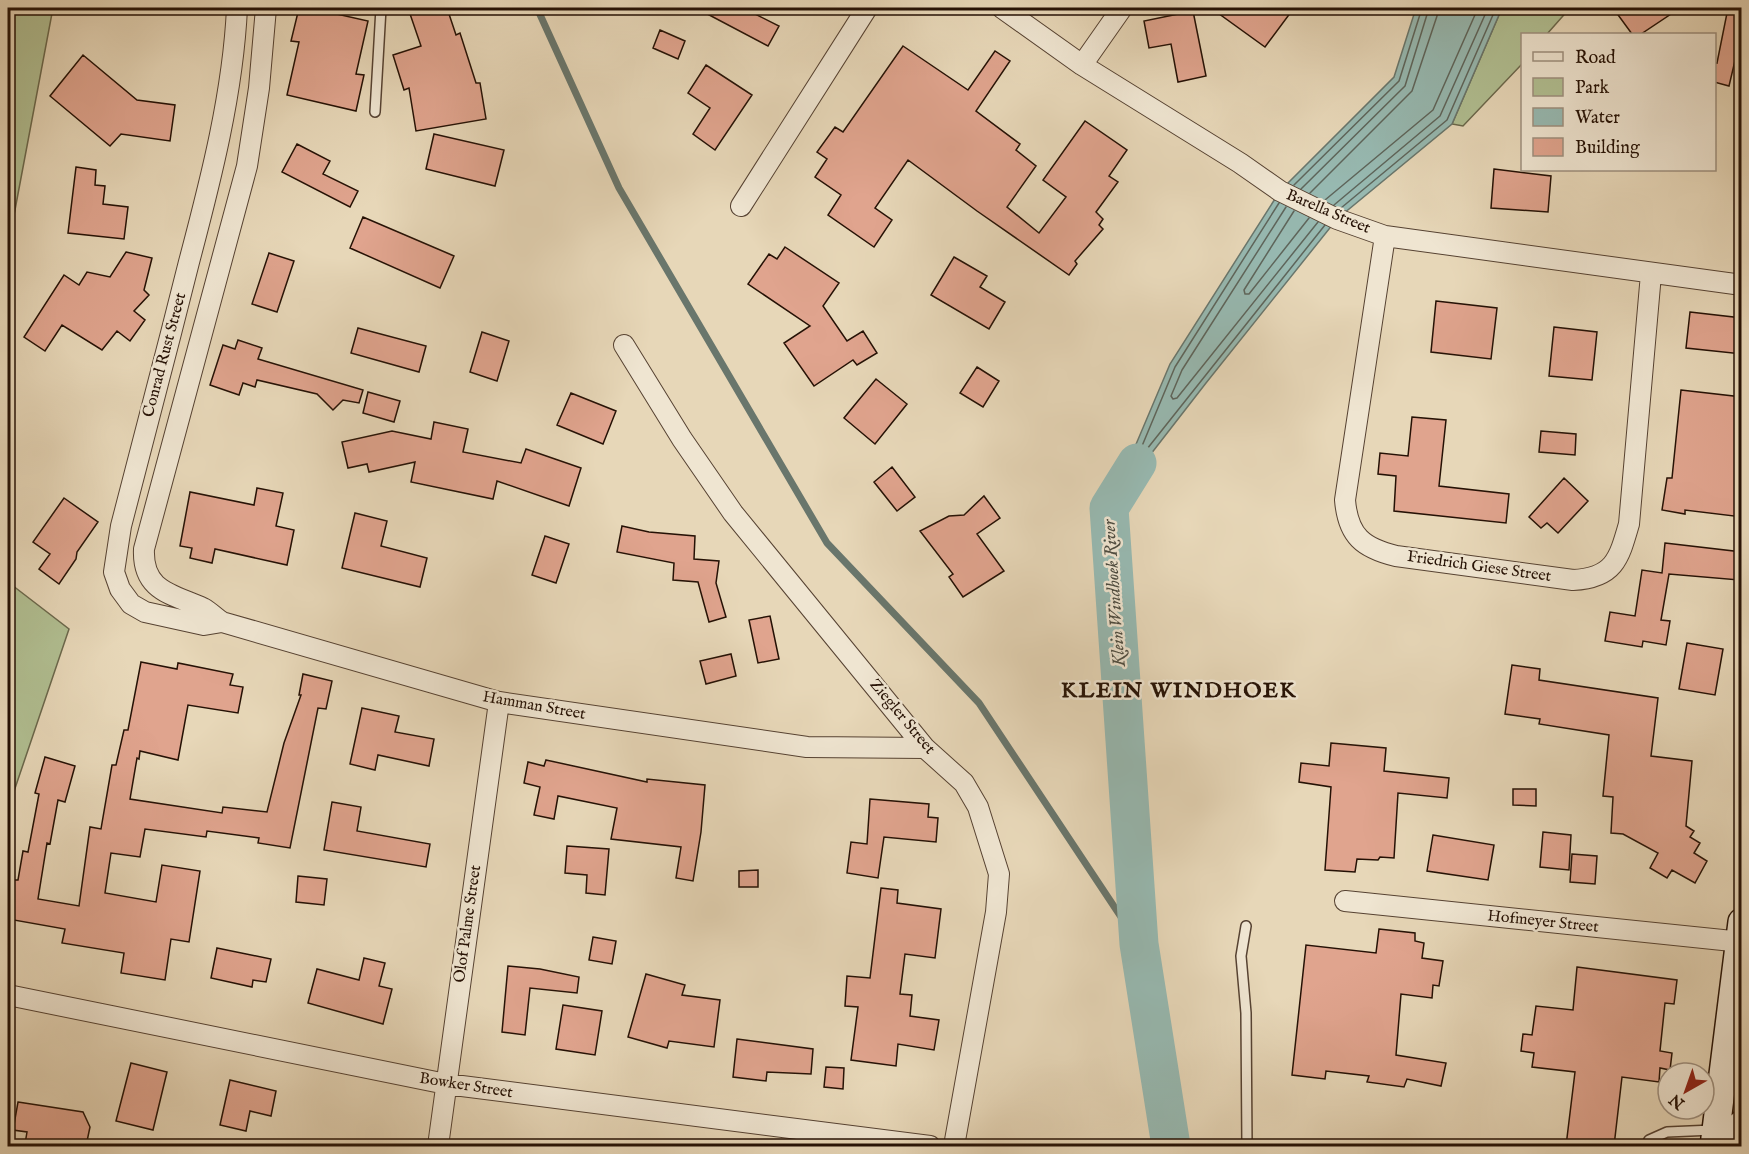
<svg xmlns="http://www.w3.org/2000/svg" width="1749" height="1154" font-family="'IM FELL English',serif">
<rect width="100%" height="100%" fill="#e7d7b8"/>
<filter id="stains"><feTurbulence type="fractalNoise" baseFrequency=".00333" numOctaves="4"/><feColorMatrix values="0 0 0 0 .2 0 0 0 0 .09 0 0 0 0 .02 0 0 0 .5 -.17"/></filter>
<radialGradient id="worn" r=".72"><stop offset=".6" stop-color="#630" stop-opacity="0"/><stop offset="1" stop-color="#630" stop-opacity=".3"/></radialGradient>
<!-- green -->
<path fill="#b1bf92" stroke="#6b684c" stroke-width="1.5" d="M8,8H53L8,247Z
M1502,8H1570L1547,34H1522V64L1463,126L1452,124Z
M8,582L69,629L8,809Z"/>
<!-- water -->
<path fill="#97b9b1" stroke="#69766c" stroke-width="1.5" d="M1416,8H1502L1452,124L1337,219L1206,383L1109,508L1170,364L1280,191L1394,77Z"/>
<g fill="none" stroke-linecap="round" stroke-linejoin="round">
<!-- shore -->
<path stroke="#5e655b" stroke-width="1.5" d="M1294,185L1399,81L1422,8
M1301,189L1405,86L1429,8
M1310,193L1412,91L1437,16L1438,8
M1325,200L1433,110L1478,8
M1279,203L1175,367L1142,446L1143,450L1147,449L1325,225
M1334,205L1440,116L1488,8
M1286,207L1182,370L1171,396L1173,399L1177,398L1318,222
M1341,208L1447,120L1496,8
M1294,211L1244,290L1245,294H1249L1309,218"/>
<!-- stream -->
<path stroke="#69766c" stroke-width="7" d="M537,8L619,188L827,543L979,703L1139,944"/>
<!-- river -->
<path stroke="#97b9b1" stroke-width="39" d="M1137,463L1109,508L1139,944L1171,1146"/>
</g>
<!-- building -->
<path fill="#e0a48e" stroke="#251105" stroke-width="1.5" d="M299,8H310L368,21L356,74L364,75L356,111L287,95L299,42L291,41Z
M408,8H447L456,35L460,33L476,83H480L486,119L416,131L409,88L404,90L393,55L421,46Z
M696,8H743L779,26L768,46Z
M1211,8H1294L1265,47Z
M1613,8H1680L1641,34H1632Z
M1728,8H1742V49L1738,48L1729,86L1714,82V62L1717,63Z
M1193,11L1206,76L1178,82L1171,44L1149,48L1144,21Z
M660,30L685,41L678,59L653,48Z
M903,46L968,90L995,51L1010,61L976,111L1020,144L1016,150L1036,166L1007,207L1039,233L1066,197L1043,180L1085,121L1127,150L1109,176L1118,182L1096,212L1103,219L1099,225L1103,229L1075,261L1077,264L1069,275L977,211L908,160L875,208L892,220L874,247L828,215L841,195L815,177L827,159L817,152L835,127L843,132Z
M83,55L137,100L175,105L170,141L121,134L110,146L50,96Z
M706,65L752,95L715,150L693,134L710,108L688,93Z
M434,134L504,150L495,186L426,169Z
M297,144L330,161L323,174L358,191L350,207L282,172Z
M76,167L96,170L95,185L105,186L103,204L128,207L124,239L68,233Z
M1494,169L1551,176L1548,212L1491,208Z
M363,217L454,256L440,288L350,248Z
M785,247L839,283L823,306L847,341L863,331L877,353L857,365L853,360L814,386L784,343L810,326L748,284L769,254L777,259Z
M126,252L152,258L144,290L149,295L134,311L145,320L130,341L117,331L102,350L62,325L45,351L24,337L64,275L79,285L87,272L110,277Z
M269,253L294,261L277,312L252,304Z
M954,257L987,276L980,287L1005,302L989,329L931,295Z
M1436,301L1497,308L1491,359L1431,352Z
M1690,312L1742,318V354L1686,348Z
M1554,327L1597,332L1592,380L1549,376Z
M358,328L426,346L419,372L351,353Z
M482,332L509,341L497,381L470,372Z
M238,340L262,348L258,359L363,390L359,403L343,400L333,410L317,394L257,380L255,387L243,383L239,395L210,385L223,345L235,349Z
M977,367L999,381L983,407L960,393Z
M876,379L907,404L875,444L844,418Z
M1681,390L1742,397V517L1685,510V514L1662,510L1667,478H1672Z
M368,392L400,401L394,422L363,413Z
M571,393L616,411L603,444L557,425Z
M1412,417L1446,420L1439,486L1509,494L1506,523L1394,511L1396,476L1378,474L1380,453L1408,456Z
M434,422L468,429L463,452L521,463L526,449L581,468L569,506L497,481L493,499L411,482L415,462L369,472L367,464L348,468L342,442L392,431L431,439Z
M1541,431L1576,434L1575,455L1539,452Z
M892,467L915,497L897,511L874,482Z
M1564,478L1588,501L1558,533L1547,523L1541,528L1529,517Z
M257,488L283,493L276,526L294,530L287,565L215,549L212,563L190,558L192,548L180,546L190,492L254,505Z
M984,496L1000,518L977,534L1004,571L963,597L949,577L953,574L920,531L949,516L964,515Z
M64,498L98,522L77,552L76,559L59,584L39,569L50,554L33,542Z
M355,513L387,521L381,546L427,558L420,587L342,568Z
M622,526L649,532L695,536L694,559L719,561L716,583L726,617L709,622L698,582L673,580L674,563L617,552Z
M545,536L569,544L556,583L532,575Z
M1665,543L1742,552L1739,580L1669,574L1661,620L1670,621L1666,645L1643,641L1642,647L1605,641L1610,612L1635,616L1642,570L1662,573Z
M770,616L779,659L758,663L749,620Z
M1687,643L1723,649L1715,695L1679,689Z
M731,654L736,676L706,684L700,661Z
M141,662L177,669L178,663L233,674L230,685L243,687L238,713L188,705L178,760L140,751L139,759L137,758L130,799L222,813L223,807L267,812L284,743L301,695H299L303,674L332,681L326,709L318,708L290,848L258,843L259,838L207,831L206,837L145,829L140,857L111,853L105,893L156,902L162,865L200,871L189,942L171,939L165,980L121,973L124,953L62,943L65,929L8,919L14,880H18L23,851L28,852L39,794L35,793L45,757L75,766L65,802L58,800L50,844L47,843L38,899L79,906L90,827L101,829L112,765H116L124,730H128Z
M1512,665L1540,669L1539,680L1658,698L1651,756L1692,761L1686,826L1694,831L1690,837L1700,843L1694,853L1707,861L1695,883L1672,870L1667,878L1650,868L1658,853L1623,834L1611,833L1613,797L1603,796L1609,735L1539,724L1540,719L1505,714Z
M362,708L399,716L395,732L434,739L429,766L378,755L375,770L350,764Z
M1331,743L1386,748L1384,771L1449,778L1447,798L1398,793L1394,858L1380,857L1378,860L1357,859L1355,872L1325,870L1331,787L1299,782L1301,763L1329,766Z
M546,760L647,782V779L705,785L701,832L693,881L676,878L681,847L611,839L617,808L558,796L554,819L534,815L540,787L524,783L528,762L544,766Z
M1513,789H1536V806L1513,805Z
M870,799L929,804L928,817L938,818L936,842L884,837L878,878L847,873L851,842L867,844Z
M332,802L361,807L357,831L430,844L426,867L324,850Z
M1543,832L1571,835L1569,870L1540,867Z
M1433,835L1494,845L1488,880L1427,871Z
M567,846L609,849L605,895L586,893L587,875L565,873Z
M1572,854L1597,856L1595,884L1570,882Z
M758,870V887H739V871Z
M298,876L327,879L324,905L296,902Z
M881,888L898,890L897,903L941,909L935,958L905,954L900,994L912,995L910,1016L939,1020L934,1050L898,1044L896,1066L851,1060L858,1007L845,1006L847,976L870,978Z
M1379,929L1415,933V941L1424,943L1422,958L1443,961L1439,986L1433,985L1432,998L1401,994L1396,1055L1446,1063L1441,1086L1407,1079L1404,1087L1367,1082L1369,1076L1326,1071L1325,1079L1292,1075L1306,945L1376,953Z
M593,937L616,941L612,964L589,960Z
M217,948L271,959L266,982L253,980L252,987L211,978Z
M364,958L385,963L379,986L392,989L383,1024L308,1003L317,969L359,980Z
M508,966L540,969L579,977L577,993L530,988L525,1035L502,1032Z
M1577,967L1677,980L1674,1004L1665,1003L1660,1051L1672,1053L1670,1070L1660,1068L1659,1082L1622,1077L1614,1146H1566L1575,1072L1532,1067L1534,1053L1521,1051L1523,1034L1532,1035L1536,1006L1573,1010Z
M646,974L685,985L682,995L720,1000L714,1047L669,1041L667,1048L628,1037Z
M563,1005L602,1011L595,1055L556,1049Z
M737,1039L813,1049L811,1074L767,1072L766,1081L733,1077Z
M131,1063L167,1072L153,1130L116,1121Z
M826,1067L844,1068L843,1089L824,1087Z
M230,1080L276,1091L271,1116L250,1111L246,1131L220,1125Z
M18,1102L83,1112L90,1127L86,1146H43L25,1144L27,1132L13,1130Z"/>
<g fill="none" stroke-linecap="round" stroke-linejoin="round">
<!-- service casing -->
<g stroke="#564232" stroke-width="12">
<path id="service" d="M375,112L381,8
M1246,926L1241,956L1246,1013L1247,1146
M1646,1146L1649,1140L1667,1132L1713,1130"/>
</g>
<!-- minor casing -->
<g stroke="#564232" stroke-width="22">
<path id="minor" d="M266,8L259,88L247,166L144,549C142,591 172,594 203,608C210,612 216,618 222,622L499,702L807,747L925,748
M1002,8L1082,65L1240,163L1280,191L1337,219L1385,236L1742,285
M1082,65L1122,8
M741,206L867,8
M1385,236L1345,500C1348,536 1363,548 1396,556L1573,580C1614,578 1619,559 1629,524L1651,274
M624,345L682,439L733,513L925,748L964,783L978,807L999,874L996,912L954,1146
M222,622L204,625L145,612L131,604L120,589L114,572L121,526C144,437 167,350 189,262C211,179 233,93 237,8
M1345,901L1742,942
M8,995L446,1084L930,1146
M438,1146L499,702"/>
</g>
<!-- secondary casing -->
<g stroke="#251105" stroke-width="30">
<path id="secondary" d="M1714,1146L1742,922
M1739,1146L1742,1124"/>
</g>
<!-- service -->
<use href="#service" stroke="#efe5d1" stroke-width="9"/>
<!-- minor -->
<use href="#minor" stroke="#efe5d1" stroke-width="20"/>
<!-- secondary -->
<use href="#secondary" stroke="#efe5d1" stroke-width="27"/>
</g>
<g text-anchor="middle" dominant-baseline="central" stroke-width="5" stroke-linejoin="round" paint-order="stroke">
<!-- street labels -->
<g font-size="16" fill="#251105" stroke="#efe5d1">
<text transform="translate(1328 212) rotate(23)">Barella Street</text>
<text transform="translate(165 355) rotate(-75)">Conrad Rust Street</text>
<text transform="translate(1479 567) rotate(8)">Friedrich Giese Street</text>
<text transform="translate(534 706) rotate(10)">Hamman Street</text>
<text transform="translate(902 717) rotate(50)">Ziegler Street</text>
<text transform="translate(1543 922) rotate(6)">Hofmeyer Street</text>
<text transform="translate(468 924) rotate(-82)">Olof Palme Street</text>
<text transform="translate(466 1086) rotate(9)">Bowker Street</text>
</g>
<!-- water labels -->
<g font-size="18" font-style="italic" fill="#4d4c41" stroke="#efe5d1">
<text transform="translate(1115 593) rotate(-94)">Klein Windhoek River</text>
</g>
<!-- district labels -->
<g font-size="22" font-weight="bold" letter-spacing="1.5" fill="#251105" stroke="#efe5d1">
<text x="1179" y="691">KLEIN WINDHOEK</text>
</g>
</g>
<!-- margin -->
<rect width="1749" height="1154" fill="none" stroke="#e7d7b8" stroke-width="30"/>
<rect x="9" y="9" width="1731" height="1136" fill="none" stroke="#251105" stroke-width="3"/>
<rect x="15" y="15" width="1719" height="1124" fill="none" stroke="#251105" stroke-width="1.5"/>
<!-- legend -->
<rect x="1521" y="33" width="195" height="138" fill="#efe5d1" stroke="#9e907f" stroke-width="1.5"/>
<rect x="1533" y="52" width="30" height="9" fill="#efe5d1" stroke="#9e907f" stroke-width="1.5"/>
<text x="1575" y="63" font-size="18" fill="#251105">Road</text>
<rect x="1533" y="78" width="30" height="18" fill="#b1bf92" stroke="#9e907f" stroke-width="1.5"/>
<text x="1575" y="93" font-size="18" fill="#251105">Park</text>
<rect x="1533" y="108" width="30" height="18" fill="#97b9b1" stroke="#9e907f" stroke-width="1.5"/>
<text x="1575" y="123" font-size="18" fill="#251105">Water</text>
<rect x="1533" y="138" width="30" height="18" fill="#e0a48e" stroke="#9e907f" stroke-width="1.5"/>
<text x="1575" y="153" font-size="18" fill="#251105">Building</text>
<!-- north arrow -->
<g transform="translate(1686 1091) rotate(220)"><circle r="28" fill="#efe5d1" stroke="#9e907f" stroke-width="1.5"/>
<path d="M0-4.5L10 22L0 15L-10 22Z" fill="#8f2418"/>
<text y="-9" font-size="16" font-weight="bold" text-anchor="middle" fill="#251105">N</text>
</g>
<rect width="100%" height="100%" filter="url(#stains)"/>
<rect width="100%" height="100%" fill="url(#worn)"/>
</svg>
